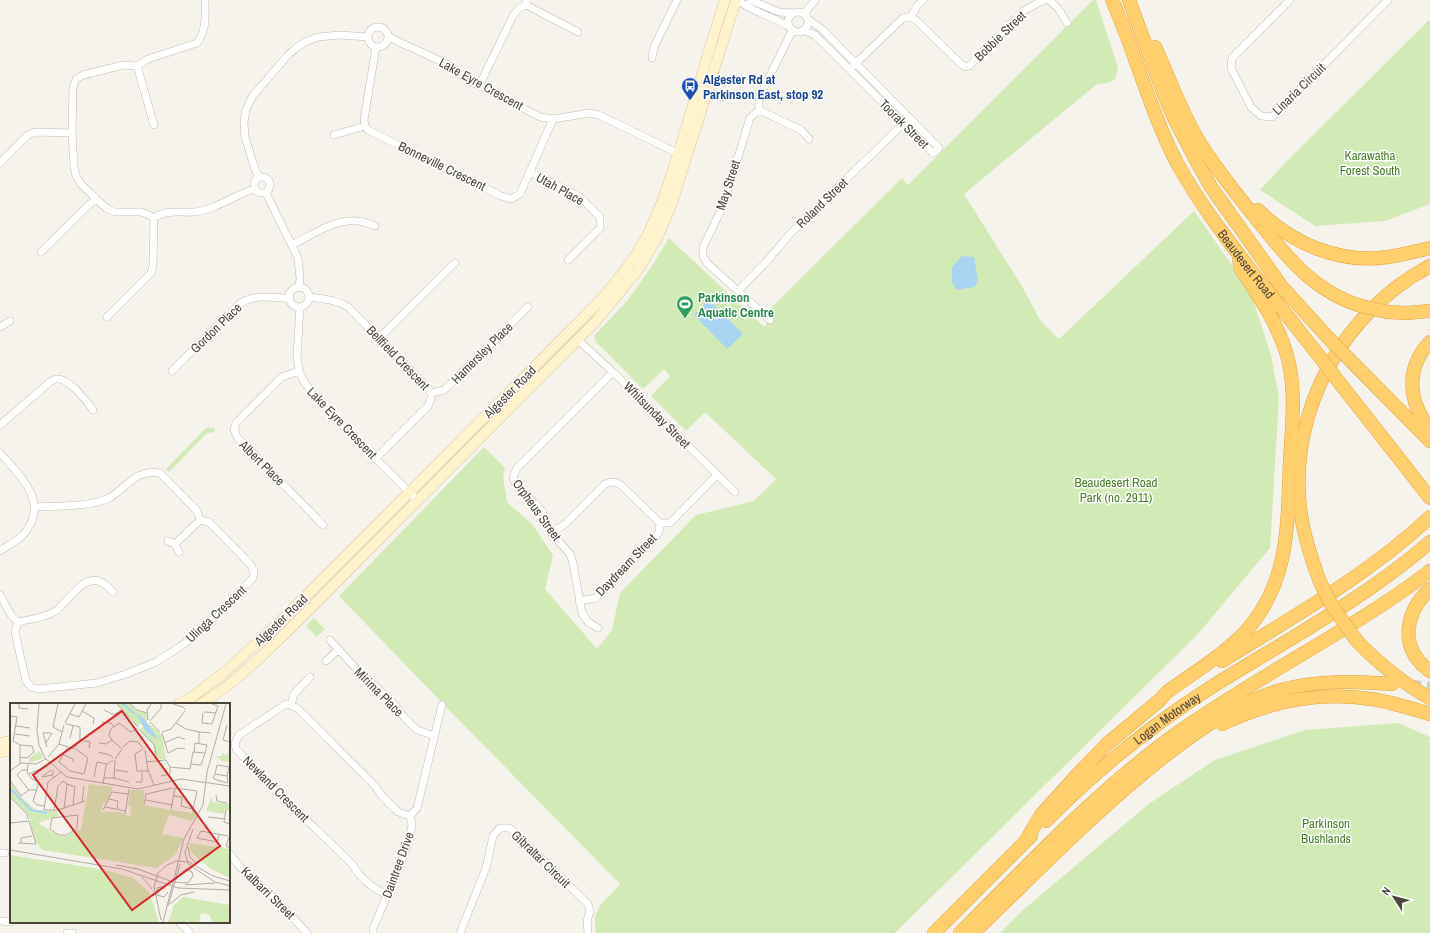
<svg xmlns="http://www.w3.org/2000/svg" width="1430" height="933" font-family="'Archivo Narrow',sans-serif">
<rect width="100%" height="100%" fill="#f6f3ec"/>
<!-- green -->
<path fill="#d2eab5" d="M1093,0H1096L1118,68C1116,84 1111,82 1097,84L964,194L1023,288L1040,320L1059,339L1194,211L1250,291L1271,355L1279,397L1270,548L1197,635L895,933H596C591,905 605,903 620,884L450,711L339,596L484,447L505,468L503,477L507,502L532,524L553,555L545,589L597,649L612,630L620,593L696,515L754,501L776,479L705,412L686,431L651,396L670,376L664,369L643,389L596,342L594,336L627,301L651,267L669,238L764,327L775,315L769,310L902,178L908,185Z
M1430,19V204L1385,221L1315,226L1260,190L1289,159Z
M206,428H214L215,432L207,433L169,472L166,469Z
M314,618L325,629L317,637L306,626Z
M1398,723L1430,737V933H1000L1023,910L1150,803L1215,760L1305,730Z"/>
<!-- water -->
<path fill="#a9d4f2" d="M962,256L974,257L978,282L974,287L957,290L952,283V267Z
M709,300L743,334L727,349L694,315Z"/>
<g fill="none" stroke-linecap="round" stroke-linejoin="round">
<!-- highway-tunnel -->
<path stroke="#d4d0c8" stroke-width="13" stroke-dasharray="13 6" stroke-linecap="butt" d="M1408,686L1430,688"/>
<!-- street casing -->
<g stroke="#c2bbae" stroke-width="8">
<path id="street" d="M205,0C205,15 207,30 197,43L148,59L137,66L123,65L83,75L76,79L73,88L72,133L74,166L76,176L81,184L106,208L114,212H141L147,214L154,218C167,209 178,213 193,212C214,211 234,195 254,189
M738,0C752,13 773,15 789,27
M750,0L779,12L793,13
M1049,0L1058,8L1067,23
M1290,0L1232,58L1231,68L1251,107L1261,116L1272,117L1388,0
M526,5L578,32
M788 22a10 10 0 1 1 20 0a10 10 0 1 1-20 0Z
M804,14L815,0
M911,17L917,6L923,0
M368 37a10 10 0 1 1 20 0a10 10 0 1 1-20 0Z
M805,31L815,35L933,153L939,148L823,30L808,19
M388,36L399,42L447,64L468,80L540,117L553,119L590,113L599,115L671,150L682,153
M376,47L364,120L365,126L368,130L501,196L511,199L520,194L553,119
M652,58L654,47L677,0
M137,66L154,125
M853,66L903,18L911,17L917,21L961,64L966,67L969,66L1023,11L1044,0
M479,86L513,16L518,9L526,5V0
M759,110L801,130L809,139
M334,135L365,126
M0,163L28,135L35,132L72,133
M530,172L580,197L600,217V228L568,260
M254 185a8 8 0 1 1 16 0a8 8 0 1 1-16 0Z
M259,177L255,169L245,137L244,122L246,110L252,97L287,56L296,48L305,42L318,37L340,35L368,37
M266,193L298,258L300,278L299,288
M292,245C312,235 334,219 357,221C363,221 370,224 375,226
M41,252L96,198
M289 297a10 10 0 1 1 20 0a10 10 0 1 1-20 0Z
M738,291L768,260L790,234L906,121
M309,297C323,299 335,299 348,307L429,389C433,395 431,400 428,406L376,458
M300,307L297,357L299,371L303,380L317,400L417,500
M107,317L151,273L153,266L154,218
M770,320L707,263L703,256V247L723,206L750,118L759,110V98L792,31
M0,327L10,321
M379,338L455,263
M578,340L613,372L735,492
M172,371L239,304C257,293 270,298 290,298
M299,371L282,377L236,423L234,429L237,437L323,525
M432,393L444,390L528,307
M0,425L50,382C52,381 53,380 56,379C68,377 87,401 93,410
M0,453C21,477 51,503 23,535C17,541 7,546 0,551
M660,523H670L717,475
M551,533L565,524L605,484C612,481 616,481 622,486L660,523
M168,541L175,544L179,552
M175,544L200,520
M0,595L11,615L18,622L15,632L26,681L31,687L38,689L97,683L126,674L156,662L181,646L200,632L253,578L254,572L251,565L209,522L200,520L197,511L160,473C135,469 128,487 109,498C91,507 55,506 35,507
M579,601L596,598L655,538L659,532L660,523
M18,622C30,619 46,618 57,610C69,600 86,570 104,584C108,586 111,590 113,592
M598,628L588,622L582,613L573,563L570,554L551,533L542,511L515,483L513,477L517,468L613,372
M330,640L361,674L371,682L396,706L403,716L417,730L435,736
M326,661L338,650
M291,705L294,694L310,677
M0,853H5
M229,853L240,867L286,910L307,933
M387,895C372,888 360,878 352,864L316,829L284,800L236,749L235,743L239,735L286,704L291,705L298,709L375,786L382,796L398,812L410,816
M0,921L11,922
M179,922L190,933
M67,933H73
M373,933V929L408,845L412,825L410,816L417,808L442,705
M460,933L486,868L493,836L500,828H510L588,904L590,911L587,921L588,933"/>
</g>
<!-- secondary casing -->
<g stroke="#d6c79b" stroke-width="11">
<path id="secondary" d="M179,704L192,697L227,670L283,619L569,332C599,303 627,273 647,236C664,201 675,164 686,128C699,85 711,42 725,0
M201,704C240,680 276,642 309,610L595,322L638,270L658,236L671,206L736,0
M0,743L11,741
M0,752L11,751"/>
</g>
<!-- highway casing -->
<g stroke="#e0a43c" stroke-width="14">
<g id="highway">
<path id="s1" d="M1112,0C1136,54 1150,111 1177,163C1199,203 1226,238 1253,273C1277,302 1300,332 1323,361"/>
<path d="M1129,0L1165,97L1174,118L1198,164L1211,187L1282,287L1333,343"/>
<path d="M1155,47C1169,77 1180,109 1197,138C1212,164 1232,188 1250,211C1283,252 1310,290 1361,306"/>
<path d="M1258,210C1292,244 1340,264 1388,257C1402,255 1416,251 1430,248"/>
<path d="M1387,312L1407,313L1430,311"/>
<path d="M1430,342C1405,368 1408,402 1430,429"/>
<path d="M1347,357L1430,441"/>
<path d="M1335,377L1430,498"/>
<path d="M1320,582C1311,558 1303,534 1300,508C1289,410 1343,312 1430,266"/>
<path d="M1430,589C1404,613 1399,649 1430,671"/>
<path d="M1356,640C1378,663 1402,683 1430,698"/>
<path d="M1222,661C1294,616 1368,575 1430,517"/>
<path d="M1222,724C1268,702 1320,691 1371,699C1391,702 1410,708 1430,714"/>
<path id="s2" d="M1046,821C1096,770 1153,724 1213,686C1287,640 1364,599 1430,542"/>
<path d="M1025,842L1041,815L1077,775L1107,744L1160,700L1167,692C1192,674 1225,654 1246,631C1291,580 1287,523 1290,460C1292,424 1297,387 1286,352C1281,336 1274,322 1266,308C1260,299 1255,291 1250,282C1247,278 1242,272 1240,267C1239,263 1240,259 1239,255"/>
<path d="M934,933L1031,836"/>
<path d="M960,933C1030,863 1099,789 1180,731C1261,674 1351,631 1430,571"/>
<path d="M973,933C1036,873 1097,809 1166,755C1201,728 1238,702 1281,690C1317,680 1355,681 1392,684"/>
</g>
</g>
<!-- street -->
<use href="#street" stroke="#fff" stroke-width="7"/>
<!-- secondary -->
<use href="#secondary" stroke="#fff3cd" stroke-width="10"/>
<!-- highway -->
<use href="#highway" stroke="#ffcf6e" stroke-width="13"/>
<!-- highway-bridge casing -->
<g stroke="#e0a43c" stroke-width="14" stroke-linecap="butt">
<path id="highway-bridge" d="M1361,306L1387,312
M1333,343L1347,357
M1323,361L1335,377
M1320,582L1331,604L1356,640"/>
</g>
<!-- highway-bridge -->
<use href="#highway-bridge" stroke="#ffcf6e" stroke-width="13"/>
</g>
<!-- icons -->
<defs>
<g id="bus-pin" transform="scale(0.9)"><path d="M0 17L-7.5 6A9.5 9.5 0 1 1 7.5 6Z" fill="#1a4fb4" stroke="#fff"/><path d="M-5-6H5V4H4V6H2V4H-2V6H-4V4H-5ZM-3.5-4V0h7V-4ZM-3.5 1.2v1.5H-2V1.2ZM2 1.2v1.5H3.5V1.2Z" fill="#fff"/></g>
<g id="stadium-pin" transform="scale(0.9)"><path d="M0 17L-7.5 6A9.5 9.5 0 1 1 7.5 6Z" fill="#2e9e5b" stroke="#fff"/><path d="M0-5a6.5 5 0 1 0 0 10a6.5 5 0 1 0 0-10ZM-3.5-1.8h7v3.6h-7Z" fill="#fff"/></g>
</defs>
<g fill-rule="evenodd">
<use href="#bus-pin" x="690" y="86"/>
<use href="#stadium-pin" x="685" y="304"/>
</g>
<g text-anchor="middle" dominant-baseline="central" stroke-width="3" stroke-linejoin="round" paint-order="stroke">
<!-- street labels -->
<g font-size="13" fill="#4b4439" stroke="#fff">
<text transform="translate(1000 36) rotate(-44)">Bobbie Street</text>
<text transform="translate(481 84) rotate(29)">Lake Eyre Crescent</text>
<text transform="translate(1299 89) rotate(-44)">Linaria Circuit</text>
<text transform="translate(904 124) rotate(45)">Toorak Street</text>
<text transform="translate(442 166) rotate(26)">Bonneville Crescent</text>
<text transform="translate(728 185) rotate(-72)">May Street</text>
<text transform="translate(560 189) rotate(29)">Utah Place</text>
<text transform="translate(822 203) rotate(-44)">Roland Street</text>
<text stroke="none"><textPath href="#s1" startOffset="298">Beaudesert Road</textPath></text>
<text transform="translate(216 328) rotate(-44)">Gordon Place</text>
<text transform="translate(482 353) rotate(-45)">Hamersley Place</text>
<text transform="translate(398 358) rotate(46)">Bellfield Crescent</text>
<text transform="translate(510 392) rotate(-45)">Algester Road</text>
<text transform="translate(657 415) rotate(45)">Whitsunday Street</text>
<text transform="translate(342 423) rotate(46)">Lake Eyre Crescent</text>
<text transform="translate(262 463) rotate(45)">Albert Place</text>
<text transform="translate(537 510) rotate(54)">Orpheus Street</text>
<text transform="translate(626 565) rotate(-46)">Daydream Street</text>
<text transform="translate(216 614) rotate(-43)">Ulinga Crescent</text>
<text transform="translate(281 620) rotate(-44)">Algester Road</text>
<text transform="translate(379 692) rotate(45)">Mirima Place</text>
<text stroke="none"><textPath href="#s2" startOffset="159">Logan Motorway</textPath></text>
<text transform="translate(276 789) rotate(45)">Newland Crescent</text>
<text transform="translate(541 859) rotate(44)">Gibraltar Circuit</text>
<text transform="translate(398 865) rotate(-70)">Daintree Drive</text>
<text transform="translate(268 893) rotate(44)">Kalbarri Street</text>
</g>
<!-- transit labels -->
<g font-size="13" font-weight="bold" fill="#164399" stroke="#fff" text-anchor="start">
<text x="703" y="79">Algester Rd at<tspan x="703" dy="15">Parkinson East, stop 92</tspan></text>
</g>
<!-- park labels -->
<g font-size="13" fill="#4a7f2a" stroke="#fff">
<text x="1370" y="155">Karawatha<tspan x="1370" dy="15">Forest South</tspan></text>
<text x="1116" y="482">Beaudesert Road<tspan x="1116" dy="15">Park (no. 2911)</tspan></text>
<text x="1326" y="823">Parkinson<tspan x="1326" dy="15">Bushlands</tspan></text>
</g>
<!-- leisure labels -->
<g font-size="13" font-weight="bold" fill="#27864d" stroke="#fff" text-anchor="start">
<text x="698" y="297">Parkinson<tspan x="698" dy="15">Aquatic Centre</tspan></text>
</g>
</g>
<!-- overview -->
<g transform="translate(10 703)">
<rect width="220" height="220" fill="#f6f3ec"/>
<path d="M107,1H119L127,8L136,10L137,18L128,23ZM139,21L152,32L156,56H145L144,42L131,27V25ZM30,48L33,55L19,60V55ZM213,49L214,52L220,50V59L212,58L208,54L205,55L206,53H212ZM0,79L12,95L26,107L47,108L49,113L28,120L49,133H58L65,127H71L79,81L103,84L97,98L93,100L91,109H111L120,114L121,103L118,102L119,96H122L119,95L120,87H135L133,102L187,111L181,118L159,112L152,131L174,135L165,152L147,165L32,147L25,137L18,111L0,93ZM202,93V99L220,101V107H214L215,111L196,108ZM180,140L220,146V175L201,166L186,154L180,147ZM0,152L96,167L123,175L139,189L149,219H0ZM173,194L220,202V219H202L199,211L191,210L189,219H158L164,202Z" fill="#d2eab5"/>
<path d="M126,10L134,16L149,37L136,29Z" fill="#a9d4f2"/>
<path fill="none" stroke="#a9d4f2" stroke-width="2" d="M113,1L125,11M0,85L21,107L37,110"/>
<path fill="none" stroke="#b2ada4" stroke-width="1" d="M9,1V5L18,6M29,1L27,27L29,42L35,55L57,74L128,86L171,76L220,83M48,1L43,24L52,29M107,1L128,24M120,1L127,7L137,10M163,1L173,4L176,7M94,7L104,12L111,7M72,8L84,15L83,21M194,9L206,10M193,10L192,20L202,21L208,3L202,1M60,11L69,14L76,1M0,13L7,14L3,38L10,42V61M138,17L137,7L141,1M140,18L151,5V1M92,19L101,20L104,24M140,19L150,29M55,20L65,1M166,20L176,26L189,29V40M217,22L213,37L220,39M6,23L20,25M129,26L144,42L146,51M152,29L161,26L175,8M189,29L201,30M152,30L158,50L168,45L175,46M5,31L20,33M60,35L63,23M70,37L80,39L79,45M89,40L96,41L102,37M154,40L168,34L175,36M35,41L42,30M49,41L64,46L70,37V24L56,21M37,44L33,30H41M113,44L120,38L128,39L133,45M57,45L49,59L60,68L74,71L78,55L66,46M111,45L102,37L99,32L101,26L109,20L121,29L128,25M133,46L125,51L127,68H138M135,47L138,67L144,82M88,49L100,52L103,55M184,49L185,40L197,42L195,50M54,52L63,56V59M9,54L17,55L24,49L22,43L10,42M38,54L49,41L54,22M105,56L112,46M136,59L156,57L160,64L180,66L183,49L195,50L191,62L181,61M18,61L17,69L22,76L29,79L23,98L27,102L34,103M219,64L217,73L205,71L207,62L220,64M17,67H12L7,72L19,87M106,67L118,69M0,68L11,60L26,61L36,56M51,69L38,79L34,107H48L75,98M19,71L32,65M205,71L203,75L207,77L218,80L217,73M42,72L44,69L41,67L32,74L42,72L44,75M151,73L160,71V64M84,74L87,59L97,61M94,75H104L105,57M104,75L119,79M1,79L11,93L19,87H27M126,79H132V69M93,81L96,62L103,57M165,85L187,88L183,106M206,92L207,98L217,100M163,93L172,94L171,103L183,106V110M0,94L17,111L18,116M99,96L108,98L107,106M135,97L163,102M72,99L74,83M134,102L136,91L163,85M95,104L116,108M54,106L57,81L65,84L63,102M161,106L165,85M93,107L102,89L118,91M216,107L214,119L220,121M44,108L48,83L53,78L57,81M115,111L119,86M68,112L67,125L57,132H49L40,126L42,115ZM198,114L215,116M0,120L19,118L26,141L8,140M183,126L175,149L178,161L205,179L220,183M220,131L216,143L220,145M209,132L207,139L187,135L191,128L218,133M11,140V135L22,133M178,144L180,154L187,161M0,147L112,166L168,185L220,187M106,162L127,166M125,165L163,179L178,180L183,173L182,169L176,166L169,172M132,174L142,186M175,182L205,180M155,183L147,185V192L154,194L158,189M160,201L171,192L184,189M158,203L170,161M151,217L144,184L148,170L157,162L167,158L179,159L203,173L220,178M153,219L174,136L193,102L197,69L216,1"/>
<path fill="#d62828" fill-opacity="0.15" stroke="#d62828" stroke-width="2" d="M112,8L210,143L122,207L23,72Z"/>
<rect width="220" height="220" fill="none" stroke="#4b4439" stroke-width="2"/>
</g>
<!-- north arrow -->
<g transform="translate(1394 897) rotate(306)" stroke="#ffffff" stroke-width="3" paint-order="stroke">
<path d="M0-3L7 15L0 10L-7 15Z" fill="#4b4439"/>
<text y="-6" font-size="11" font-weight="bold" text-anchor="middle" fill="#4b4439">N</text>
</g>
</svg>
